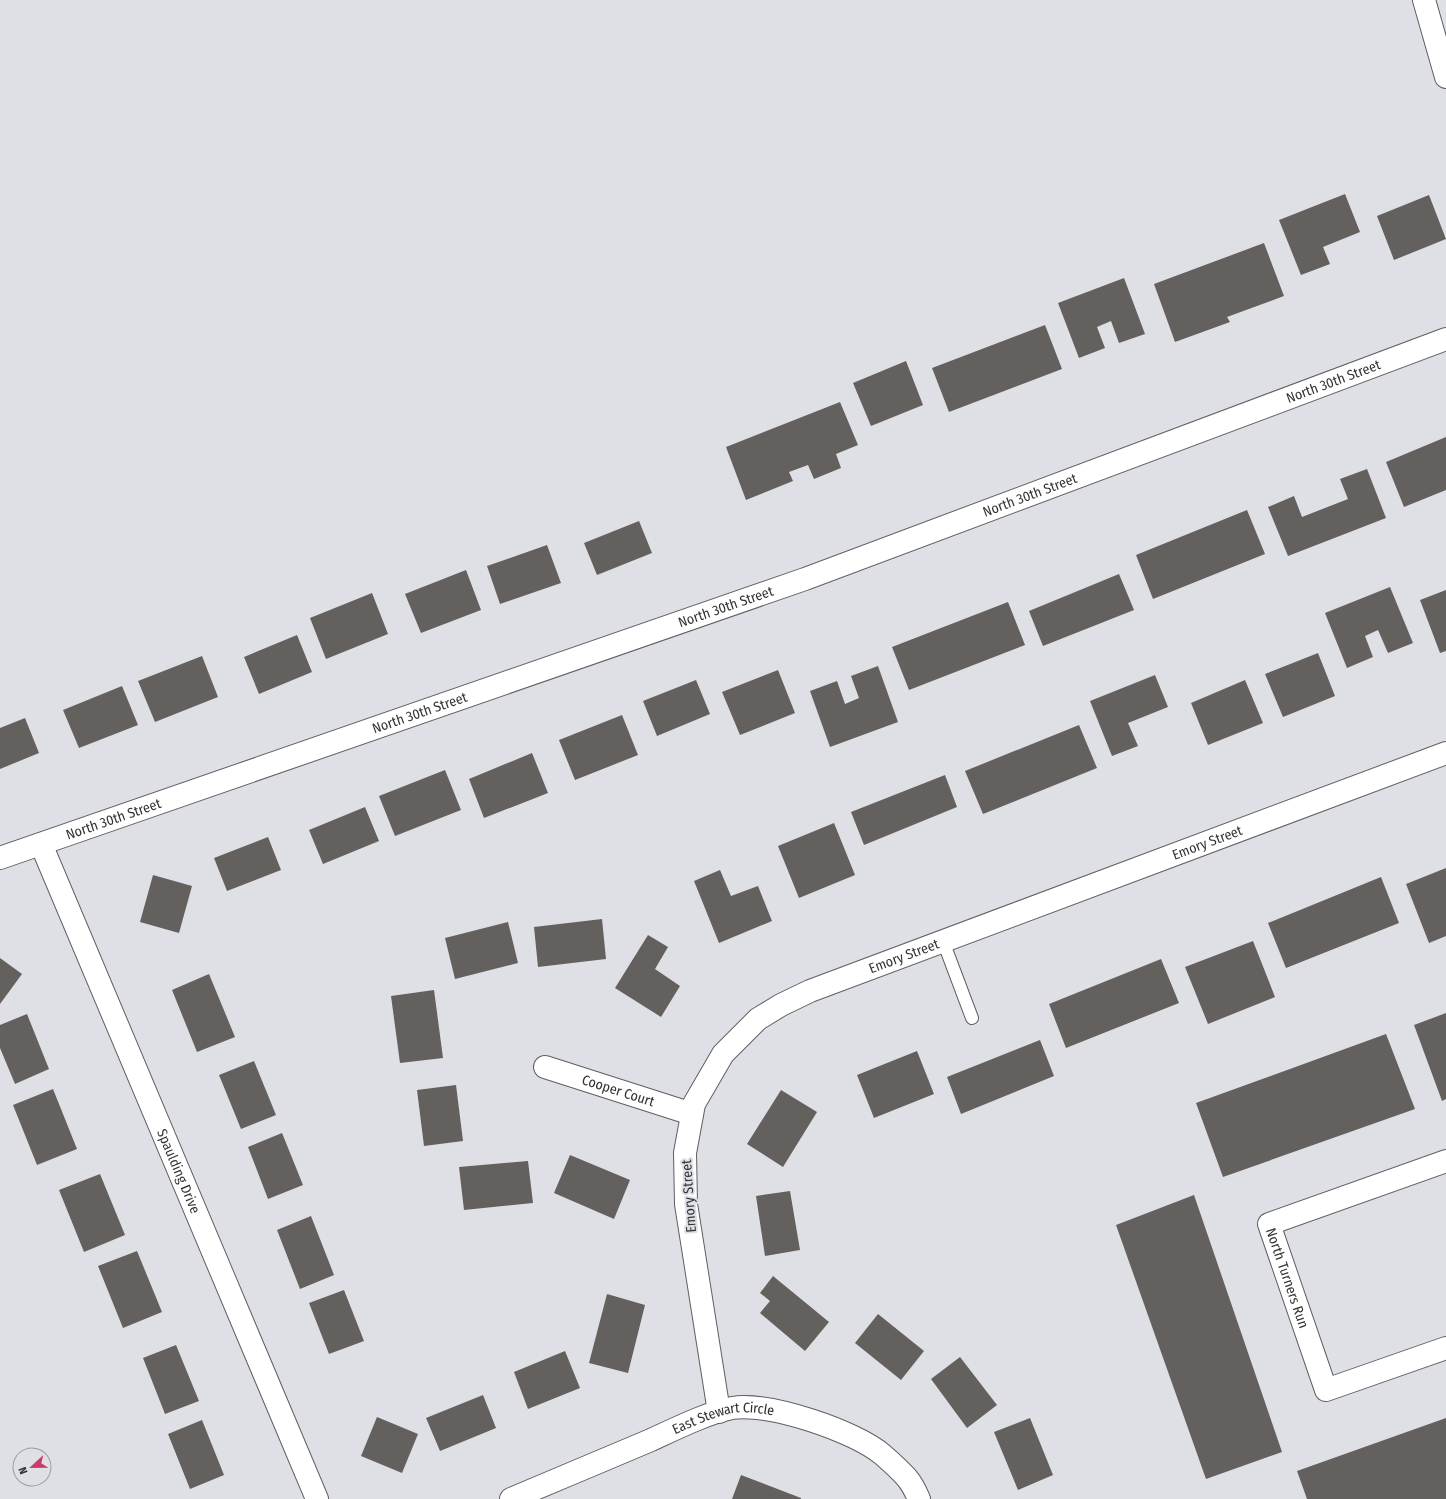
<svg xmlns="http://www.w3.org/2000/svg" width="1446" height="1499" font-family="'Fira Sans Condensed',sans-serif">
<rect width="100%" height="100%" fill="#dfe0e5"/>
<!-- building -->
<path fill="#63605d" d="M1345,194L1360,232L1323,247L1330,264L1301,275L1279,220Z
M1429,195L1446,239L1394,260L1377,216Z
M1264,243L1284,296L1227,317L1230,322L1175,342L1154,284Z
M1124,278L1145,334L1119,343L1111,321L1097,327L1105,348L1079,358L1058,303Z
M1045,325L1062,369L949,412L932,368Z
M906,361L923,405L871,426L853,383Z
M840,402L858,445L836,454L841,468L814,479L808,465L789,472L793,481L746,500L726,447Z
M1446,437V490L1404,507L1386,462Z
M1367,469L1386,518L1288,556L1268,507L1294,496L1302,517L1348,499L1340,479Z
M1247,510L1265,554L1153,599L1136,555Z
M639,521L652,553L597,575L584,543Z
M547,545L561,583L500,604L487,566Z
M466,570L481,610L421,633L405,594Z
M1119,574L1134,610L1043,646L1029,611Z
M1390,587L1413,643L1388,653L1378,630L1365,636L1373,657L1347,668L1325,613Z
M1446,590V651L1440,653L1420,600Z
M372,593L388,634L326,659L310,618Z
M1008,602L1025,645L909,690L892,647Z
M297,635L312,672L259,694L244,657Z
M1318,653L1335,696L1283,717L1265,674Z
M202,656L218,697L155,722L138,681Z
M878,666L898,722L830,747L810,691L837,681L845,704L859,698L851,676Z
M778,670L795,713L740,735L722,692Z
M1155,675L1168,707L1128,723L1138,746L1112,756L1090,701Z
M696,680L710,714L657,736L643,701Z
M1245,680L1263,723L1208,745L1191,703Z
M122,686L138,725L79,748L63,710Z
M622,715L638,755L575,780L559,740Z
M25,718L39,753L0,769V728Z
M1079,725L1097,768L983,814L965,771Z
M532,753L548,793L484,818L469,779Z
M445,770L461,810L395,836L379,796Z
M945,775L957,807L864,845L851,812Z
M365,807L379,841L323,864L309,830Z
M834,823L855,875L799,898L778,846Z
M268,837L281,870L227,891L214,858Z
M1446,868V936L1429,943L1406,884Z
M720,870L731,896L758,886L772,921L719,943L694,881Z
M153,875L192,886L179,933L140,922Z
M1381,877L1399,923L1286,968L1268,923Z
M602,919L606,959L538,967L534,927Z
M508,922L518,963L455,979L445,938Z
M648,935L668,947L655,969L680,986L661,1017L615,988Z
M1253,941L1275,997L1208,1024L1185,967Z
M0,958L22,974L0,1004Z
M1161,959L1179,1003L1066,1048L1049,1004Z
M209,974L235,1037L197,1052L172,990Z
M434,990L443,1058L400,1063L391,996Z
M1446,1013V1099L1442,1101L1414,1025Z
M27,1014L49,1069L15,1084L0,1048V1025Z
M1386,1034L1415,1109L1223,1177L1196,1103Z
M1040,1040L1054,1076L961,1114L947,1077Z
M917,1051L934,1094L874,1118L857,1075Z
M254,1061L276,1115L241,1129L219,1075Z
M456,1085L463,1141L424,1146L417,1090Z
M53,1089L77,1149L37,1165L13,1105Z
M781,1090L817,1112L783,1167L747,1144Z
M282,1133L303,1185L268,1199L248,1147Z
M570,1155L630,1180L614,1219L554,1193Z
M528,1161L533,1203L464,1210L459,1167Z
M100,1174L125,1235L84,1252L59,1190Z
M790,1191L800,1250L765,1256L756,1196Z
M1194,1195L1282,1452L1206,1479L1116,1225Z
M311,1216L334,1275L300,1289L277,1230Z
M137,1251L162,1312L123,1328L98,1266Z
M773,1276L829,1322L805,1351L760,1313L770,1301L760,1293Z
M344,1290L364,1341L329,1354L309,1303Z
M607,1294L645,1305L628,1373L589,1363Z
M878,1314L924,1351L901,1380L855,1343Z
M176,1345L199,1401L165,1414L143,1358Z
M565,1351L580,1388L528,1409L514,1372Z
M960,1357L997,1405L967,1428L931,1379Z
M483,1395L496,1428L440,1451L426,1418Z
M377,1417L418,1434L402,1473L361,1456Z
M1030,1418L1053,1475L1018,1490L994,1432Z
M1446,1418V1499H1307L1297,1471Z
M202,1420L224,1475L190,1489L168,1434Z
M741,1475L801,1498V1499H732Z"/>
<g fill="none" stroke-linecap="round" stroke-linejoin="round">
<!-- lane casing -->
<g stroke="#5e5f63" stroke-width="14">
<path id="lane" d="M943,941L972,1018"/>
</g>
<!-- street casing -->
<g stroke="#5e5f63" stroke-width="24">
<g id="street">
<path d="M1424,0L1446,77"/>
<path id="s1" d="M41,844L317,1499"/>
<path id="s2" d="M0,858L805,579L1446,339"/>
<path id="s3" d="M545,1067L692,1114"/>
<path id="s4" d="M1446,1161L1269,1224L1326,1390L1446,1348"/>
<path id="s5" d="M719,1412L686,1204L685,1153L694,1104L723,1054L758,1019L781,1005L810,991L1446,753"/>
<path id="s6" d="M511,1499C558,1479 604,1460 651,1440C675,1429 707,1413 732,1408C769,1402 855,1431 883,1455C891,1462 900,1470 907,1478C912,1484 916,1492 919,1499"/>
</g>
</g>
<!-- lane -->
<use href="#lane" stroke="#fff" stroke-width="12"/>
<!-- street -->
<use href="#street" stroke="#fff" stroke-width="22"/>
</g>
<g text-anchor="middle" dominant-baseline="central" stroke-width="4" stroke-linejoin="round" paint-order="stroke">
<!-- street labels -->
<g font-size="14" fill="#323334" stroke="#dfe0e5">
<text stroke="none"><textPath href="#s2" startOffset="1416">North 30th Street</textPath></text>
<text stroke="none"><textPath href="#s2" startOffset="1092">North 30th Street</textPath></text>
<text stroke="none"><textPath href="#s2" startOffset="768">North 30th Street</textPath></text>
<text stroke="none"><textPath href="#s2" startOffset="444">North 30th Street</textPath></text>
<text stroke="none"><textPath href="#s2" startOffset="120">North 30th Street</textPath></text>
<text stroke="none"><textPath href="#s5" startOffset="902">Emory Street</textPath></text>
<text stroke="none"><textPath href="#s5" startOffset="578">Emory Street</textPath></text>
<text stroke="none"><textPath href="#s3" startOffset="77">Cooper Court</textPath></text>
<text stroke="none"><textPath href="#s1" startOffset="355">Spaulding Drive</textPath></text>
<text transform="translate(689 1196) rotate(-94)">Emory Street</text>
<text stroke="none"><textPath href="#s4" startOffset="245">North Turners Run</textPath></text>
<text stroke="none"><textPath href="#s6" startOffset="229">East Stewart Circle</textPath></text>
</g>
</g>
<!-- north arrow -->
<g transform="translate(32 1467) rotate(248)"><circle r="19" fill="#dfe0e5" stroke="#9a9b9e"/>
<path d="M0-3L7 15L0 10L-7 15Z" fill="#c93c6a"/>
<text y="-6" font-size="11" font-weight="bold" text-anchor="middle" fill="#323334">N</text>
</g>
</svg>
